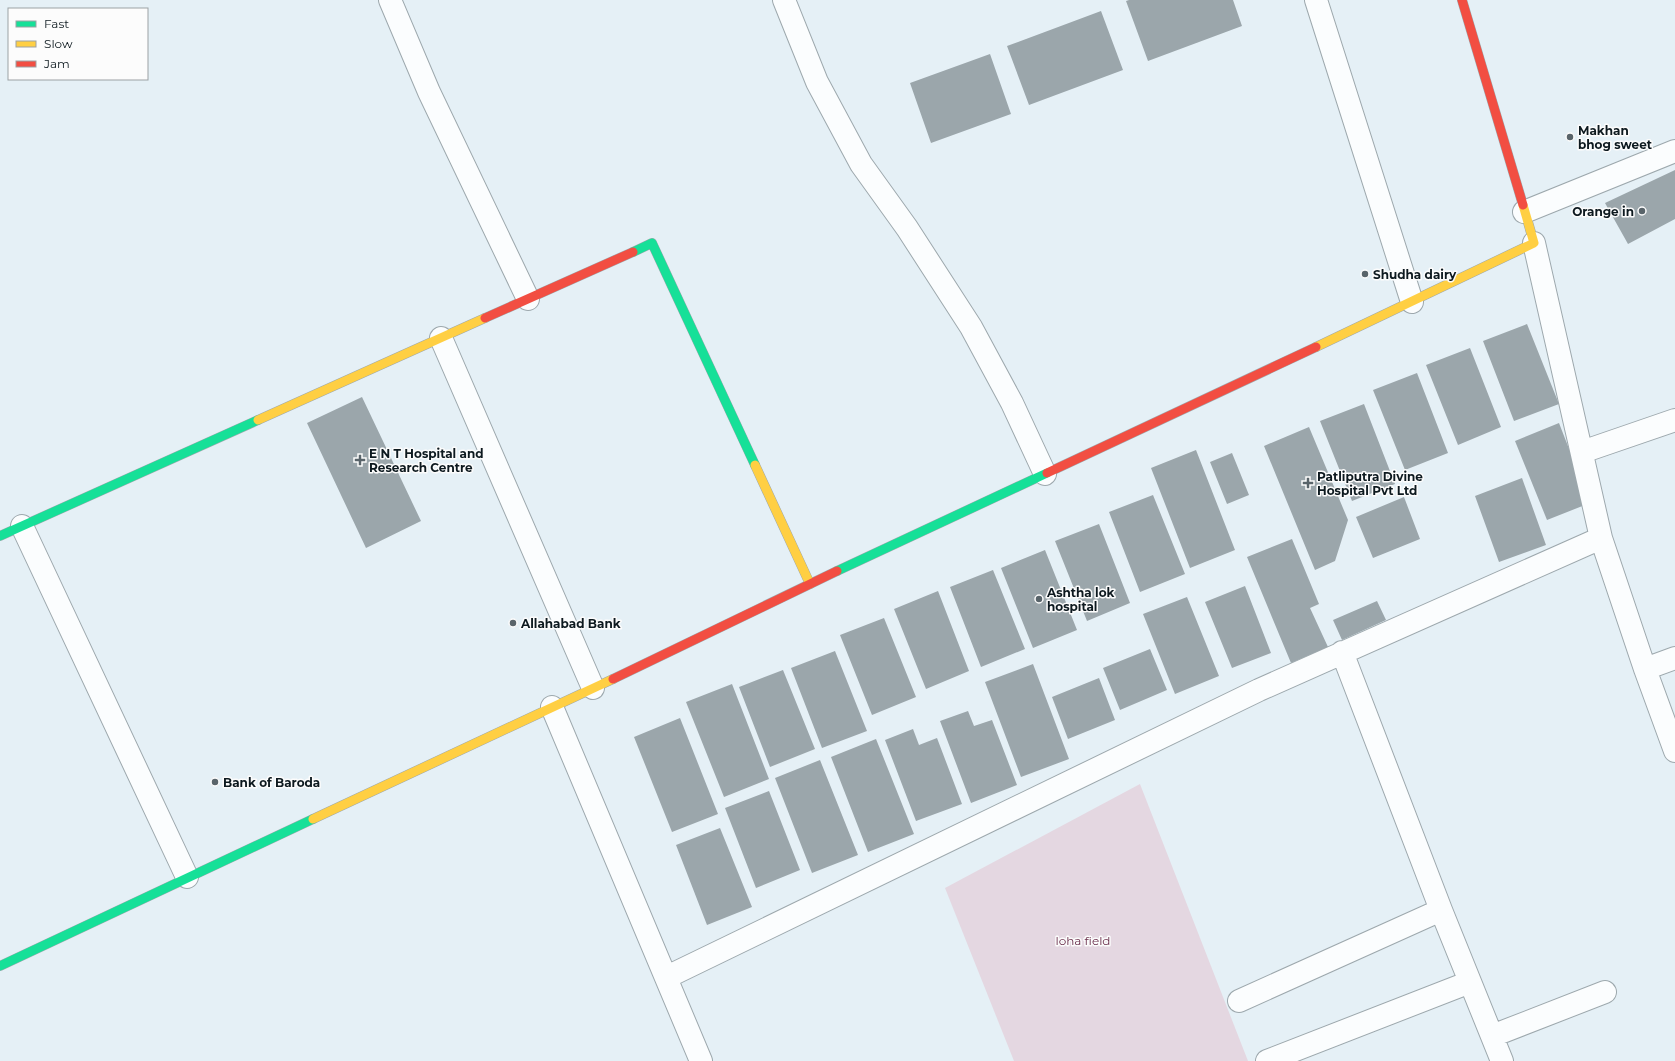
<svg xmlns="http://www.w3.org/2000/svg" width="1675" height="1061" font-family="Montserrat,sans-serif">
<rect width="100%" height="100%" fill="#e5f0f6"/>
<!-- park -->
<path fill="#e4d7e1" d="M1140,784L1248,1061H1014L945,888Z"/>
<!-- building -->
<path fill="#9ba6ab" d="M1129,0H1233L1242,26L1148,61L1126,1Z
M1101,11L1123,70L1029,105L1007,46Z
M990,54L1011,114L931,143L910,83Z
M1675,170V219L1628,244L1605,203Z
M1527,324L1559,404L1514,421L1483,341Z
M1470,348L1501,427L1458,445L1426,365Z
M1417,373L1448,453L1405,470L1373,390Z
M362,397L421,521L366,548L307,423Z
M1364,404L1395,484L1352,501L1320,421Z
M1559,423L1590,503L1547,520L1515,441Z
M1309,427L1348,520L1335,561L1315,570L1264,446Z
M1196,450L1235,550L1190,568L1151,468Z
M1232,453L1249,495L1227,504L1210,462Z
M1522,478L1546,545L1499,562L1475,496Z
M1153,495L1185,574L1140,592L1109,512Z
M1404,497L1420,539L1373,558L1356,517Z
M1099,524L1130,603L1087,621L1055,541Z
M1292,539L1319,604L1310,608L1328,647L1291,663L1247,557Z
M1045,550L1077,630L1033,648L1001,568Z
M993,570L1025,649L981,667L950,587Z
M1245,586L1271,653L1232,668L1205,602Z
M938,591L969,671L926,689L894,609Z
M1187,597L1219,676L1175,694L1143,614Z
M1377,601L1386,620L1342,640L1333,620Z
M884,618L916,697L872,715L840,635Z
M1150,649L1167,690L1120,710L1103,668Z
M835,651L867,731L822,748L791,668Z
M1033,664L1069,759L1021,777L985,682Z
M783,670L815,749L770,767L739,687Z
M1099,678L1115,720L1068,739L1052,697Z
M732,684L769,779L724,797L686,702Z
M968,711L974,726L992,720L1017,785L971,803L940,721Z
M680,718L718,814L672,832L634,737Z
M913,729L919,745L937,738L962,804L916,821L885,740Z
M876,739L914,834L868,852L831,757Z
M820,760L858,855L812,873L775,778Z
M769,791L800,870L756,888L725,808Z
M720,828L752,907L707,925L676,845Z"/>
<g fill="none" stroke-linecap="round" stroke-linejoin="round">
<!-- street casing -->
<g stroke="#9da8ad" stroke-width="24">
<path id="street" d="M390,0L429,92L528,299
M784,0L817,82L861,164L907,228L971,327L1012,403L1045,474
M1316,0L1412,302
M1524,212L1675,151
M1534,243L1601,538L1645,669L1675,751
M441,338L593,688
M1582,452L1675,420
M22,526L187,877
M1342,652L1441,910L1502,1061
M1645,669L1675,658
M552,707L701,1061
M667,977L1259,690L1601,538
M1239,1001L1441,910
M1492,1036L1605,992
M1267,1061L1470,982"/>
</g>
<!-- fast casing -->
<g stroke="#9da8ad" stroke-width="10">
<path id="fast" d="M633,252L652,243L755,465
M0,536L258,420
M837,571L1047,473
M0,966L313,819"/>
</g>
<!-- slow casing -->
<g stroke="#9da8ad" stroke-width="10">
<path id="slow" d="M1316,347L1534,243L1523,205
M258,420L485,318
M755,465L810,584
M313,819L613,679"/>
</g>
<!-- jam casing -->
<g stroke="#9da8ad" stroke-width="10">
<path id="jam" d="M1462,0L1523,205
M485,318L633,252
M1047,473L1316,347
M613,679L837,571"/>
</g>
<!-- street -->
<use href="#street" stroke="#fbfdfe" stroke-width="22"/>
<!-- fast -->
<use href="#fast" stroke="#16e098" stroke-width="9"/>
<!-- slow -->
<use href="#slow" stroke="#ffcf43" stroke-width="9"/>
<!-- jam -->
<use href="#jam" stroke="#f24e42" stroke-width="9"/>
</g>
<!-- markers -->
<g fill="#59646a" stroke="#fcfcfc" stroke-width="1.5">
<circle cx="1570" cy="137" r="4"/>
<circle cx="1642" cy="211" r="4"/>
<circle cx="1365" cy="274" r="4"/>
<path d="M358 454h4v4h4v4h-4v4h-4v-4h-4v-4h4z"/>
<path d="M1306 477h4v4h4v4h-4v4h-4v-4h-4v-4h4z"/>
<circle cx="1039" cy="599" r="4"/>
<circle cx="513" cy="623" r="4"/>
<circle cx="215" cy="782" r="4"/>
</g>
<g text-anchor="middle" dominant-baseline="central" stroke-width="3" stroke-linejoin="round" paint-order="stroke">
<!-- poi labels -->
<g font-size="12" font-weight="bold" fill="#0d191f" stroke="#fcfcfc" text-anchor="start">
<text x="1578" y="130">Makhan<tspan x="1578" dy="14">bhog sweet</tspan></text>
<text x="1634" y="211" text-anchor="end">Orange in</text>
<text x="1373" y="274">Shudha dairy</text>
<text x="369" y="453">E N T Hospital and<tspan x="369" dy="14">Research Centre</tspan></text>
<text x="1317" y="476">Patliputra Divine<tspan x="1317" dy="14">Hospital Pvt Ltd</tspan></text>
<text x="1047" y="592">Ashtha lok<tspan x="1047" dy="14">hospital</tspan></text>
<text x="521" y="623">Allahabad Bank</text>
<text x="223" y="782">Bank of Baroda</text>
</g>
<!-- park labels -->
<g font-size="12" fill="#682c49" stroke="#fcfcfc">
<text x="1083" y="940">loha field</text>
</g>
</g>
<!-- legend -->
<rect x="8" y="8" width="140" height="72" fill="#fcfcfc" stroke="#9ca1a4"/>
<rect x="16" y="21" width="20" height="6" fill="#16e098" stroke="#9ca1a4"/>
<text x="44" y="28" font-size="12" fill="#0d191f">Fast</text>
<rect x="16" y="41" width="20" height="6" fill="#ffcf43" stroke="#9ca1a4"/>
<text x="44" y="48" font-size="12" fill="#0d191f">Slow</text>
<rect x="16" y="61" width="20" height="6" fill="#f24e42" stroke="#9ca1a4"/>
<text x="44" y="68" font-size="12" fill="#0d191f">Jam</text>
</svg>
